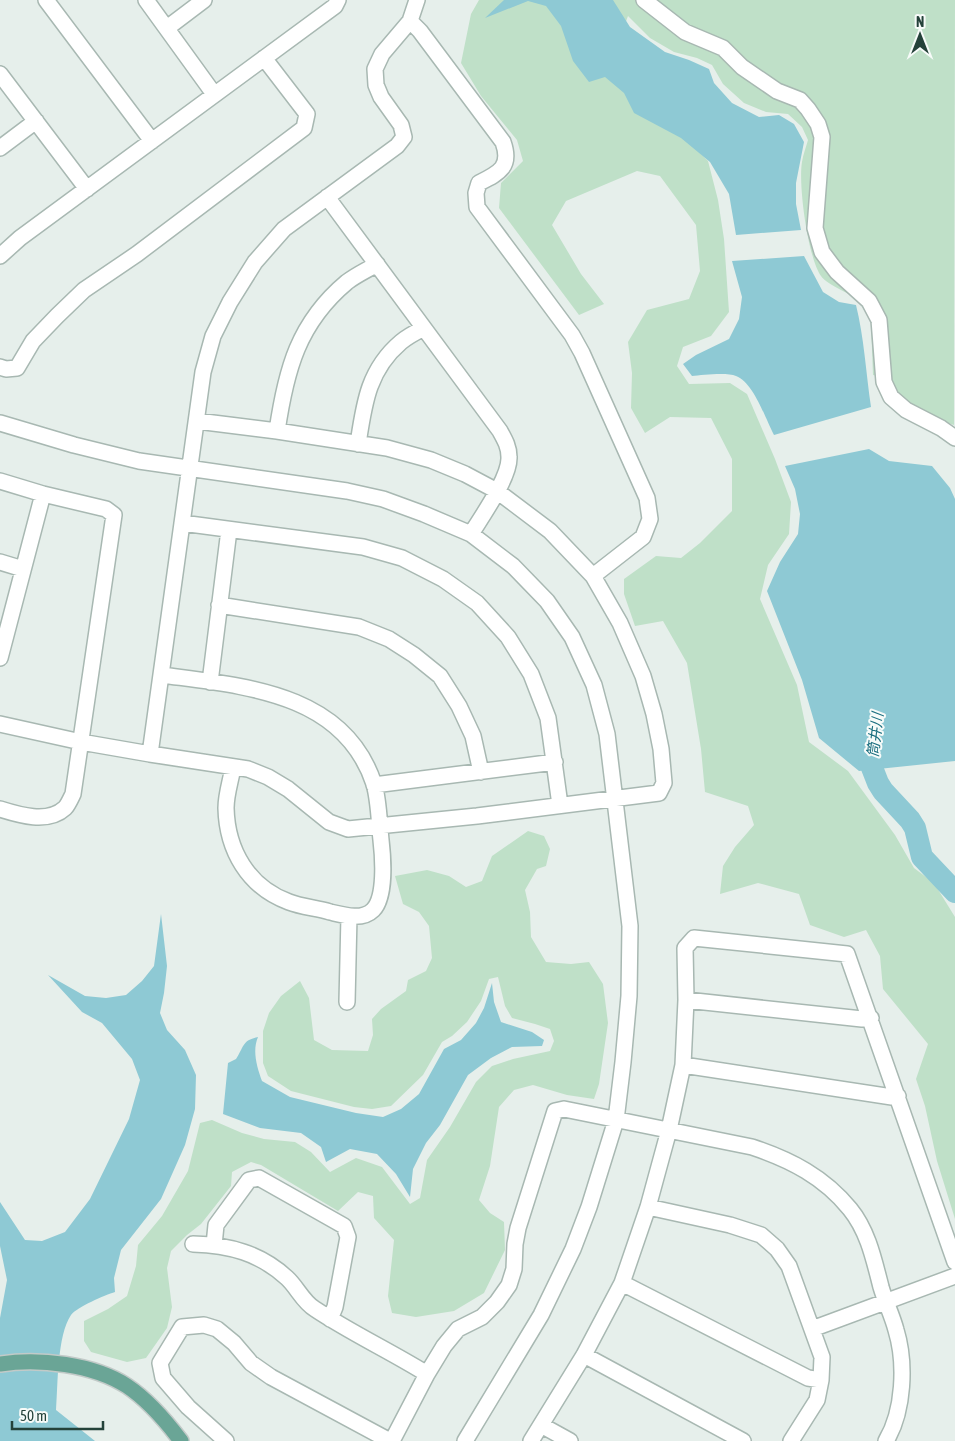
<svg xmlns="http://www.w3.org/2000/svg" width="955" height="1441" font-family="'Asap Condensed','Noto Sans JP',sans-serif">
<rect width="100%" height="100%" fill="#e6efeb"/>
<!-- green -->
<path fill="#bfe0c8" d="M479,0H955L954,425L921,414L896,394L889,378L873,375L871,323L864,301C854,296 827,285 821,276C808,258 798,185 802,162C803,155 806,147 808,140L802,127L788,114L766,112L744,103L723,84L712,65L697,58L674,52L650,38L628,16L611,62L708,161L718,200L724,239L729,312L711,336L683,347L677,366L689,384L730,383L747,394L775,459L791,502L789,534L768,565L760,599L797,685L809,742L848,771L895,835L914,868L934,883L955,917V1219L937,1161L925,1106L916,1079L928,1044L883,989L880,956L866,930L844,937L810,925L799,894L758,883L720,894L723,866L735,847L754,825L748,806L705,792L701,749L687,663L663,621L635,626L624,594V579L656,556L681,558L700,543L732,511V459L711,418L670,417L645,433L631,408L632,373L628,342L647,310L689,299L700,271L696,225L660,176L637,171L566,201L552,225L581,274L604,304L579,315L499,208L501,183L523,161L517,140L481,96L461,63L471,14Z
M528,831L544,836L550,849L546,866L537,869L525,890L530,912L531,937L546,962L571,964L589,962L603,984L608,1023L599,1084L594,1099L567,1095L533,1085L514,1090L499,1107L490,1166L479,1200L490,1213L504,1222L505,1250L484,1293L454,1311L416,1317L392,1313L388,1296L394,1240L374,1218L373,1196L358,1192L338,1211L261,1165L251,1162L232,1172L231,1186L201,1224L187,1235L171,1251L167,1268L172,1307L167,1328L146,1358L127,1362L91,1352L84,1341V1321L108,1309L127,1296L136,1266L138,1245L162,1216L188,1171L200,1123L212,1120L242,1133L264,1139L295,1142L311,1152L330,1172L356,1158L382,1167L410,1204L420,1198L427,1160L450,1127L476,1082L492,1066L513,1059L550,1051L554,1041L550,1029L535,1024L512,1018L505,1006L498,977L489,979L481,1001L467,1022L452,1036L442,1042L423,1075L391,1106L372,1109L354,1107L291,1091L268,1076L263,1063V1031L269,1013L281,996L300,981L309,998L314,1040L332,1050L368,1051L373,1035L372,1019L381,1009L406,991L408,980L426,971L432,958L429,926L419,912L403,904L395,876L427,870L449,876L466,887L482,881L492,856Z"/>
<!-- water -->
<path fill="#8ec9d4" d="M504,0H613L630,27L665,52L689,60L709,69L714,83L732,103L759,117L779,115L794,124L804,142L796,183V204L801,230L736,235L729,194L710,162L681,138L634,113L624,93L605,77L589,82L573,61L561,26L546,6L528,1L485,18Z
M804,256L823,292L839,302L856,305C864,337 866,373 871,407L774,435C765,418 754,383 736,376C727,372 702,375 692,376L683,364L696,355L729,339L739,319L742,297L732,261Z
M869,449L889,461L932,466L950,488L955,499V761L859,771L819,738L802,680L767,591L780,562L798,534L800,514L795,489L785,466Z
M161,914L167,966L164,993L160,1013L167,1030L185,1050L196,1075L195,1109L185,1145L161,1199L121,1250L114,1278L115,1292C105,1295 77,1307 71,1315C57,1336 58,1384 56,1410L95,1441H0V1318L7,1280L0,1246V1202L25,1240L42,1241L65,1232L90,1199L129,1119L140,1080L132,1059L102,1023L82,1012L48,975L85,996L106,998L126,995L142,981L154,966Z
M492,983L494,1002L501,1022L532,1032L544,1040L542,1046L512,1047L491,1058L468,1075L440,1125L426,1143L413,1169L410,1197L396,1174L377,1154L350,1149L326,1162L321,1147L301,1133L260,1128L223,1114L228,1063L236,1059C244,1047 242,1040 258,1037C252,1051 257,1067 262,1081L290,1097L356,1113L383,1117L401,1109L419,1094L444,1049L461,1040L476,1023L484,1008Z"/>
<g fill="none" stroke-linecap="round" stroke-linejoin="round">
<!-- river -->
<path stroke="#8ec9d4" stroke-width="22" d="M873,739L869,760L878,783L883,791L910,820L915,828L922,857L955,892"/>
<!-- minor casing -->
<g stroke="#a8b8b2" stroke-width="18">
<path id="minor" d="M46,0L152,141
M146,0L214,94
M644,0L685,32L723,48L742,67L777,91L800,100L808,109L818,124L822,137L815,228L822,252L837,272L869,301L879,320L884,382L891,397L906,410L941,428L955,438
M410,21L420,31L503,142C512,167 499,173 479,183L476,193L477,207L572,335L582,353L647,498L650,519L643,537L593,576
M167,28L204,0
M0,74L87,189
M0,148L36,121
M327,197L500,431C505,440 509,447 509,457C510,477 482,516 471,534
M0,256L20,238L335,6L338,0
M0,367L6,369L17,368L33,341L57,316L84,290L137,254L304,128L307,114L264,58
M197,421L277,431L387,448L431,460L465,474L497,491L550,531L593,576L620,623L643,676L654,714L661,749L664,783L659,793L477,816L348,829L329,822L288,789L268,777L248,769L150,754L203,372L213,336L230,302L255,262L284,229L397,146L404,137L401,125L381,97L376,85L375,69L382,54L410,21L417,0
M0,423L74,445L139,461L347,491L383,499L424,514L471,534L513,566L547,601L572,637L594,685L607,734L630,926L629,996L623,1062L616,1120L589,1207L573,1249L541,1315L465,1441
M277,431C286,370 298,323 347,282C356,275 367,270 377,264
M358,444C364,404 368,370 401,342C407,337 416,332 424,328
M0,481L43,494L106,509L114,515L73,794C71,798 68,805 65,808C48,824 19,815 0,809
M182,523L363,547L402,558L443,579L477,603L508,637L531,674L548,718L560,805
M0,562L23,569
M219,605L359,627L389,639L414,655L440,676L459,706L473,736L481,772
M0,658L43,494
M162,675C243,686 344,692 374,784C379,801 379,822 381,840C383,857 386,897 373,910C362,921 343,915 330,912C317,908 302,907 289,902C248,887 227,850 226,808C226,794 231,780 233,767
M210,682L229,530
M0,724L81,742L150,754
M374,785L555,762
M686,1000L862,1019L871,1018
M347,1002L349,916
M683,1065L892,1097L898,1096
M648,1207L730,1225L761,1235L777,1249L789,1266L822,1357L821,1380L817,1400L791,1441
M193,1244C229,1245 260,1253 287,1278C297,1287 303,1302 315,1309C351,1333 390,1351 427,1374
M214,1245L216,1225L249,1180L259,1178L344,1226L348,1237L335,1307L330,1319
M622,1283L808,1378L821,1380
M812,1329L955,1276
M584,1355L743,1441
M541,1425L570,1441
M226,1441L188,1407L163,1378L160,1363L182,1327L204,1325L217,1329L234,1343L251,1363L271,1377L390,1441
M392,1441L427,1374L444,1346L458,1329L482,1317L497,1302L509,1285L514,1269L515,1244L518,1228L555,1111L564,1109L752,1147C791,1160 824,1177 850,1209C868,1231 874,1260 881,1287C885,1301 892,1315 896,1330C906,1363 904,1411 886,1441
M531,1441L584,1355L622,1283L648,1207L669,1130L683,1065L686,1000L685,948L694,938L847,954L955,1262"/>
</g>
<!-- major casing -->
<g stroke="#c2cac8" stroke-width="18">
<path id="major" d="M0,1364C39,1358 93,1364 127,1386C148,1400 166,1421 181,1441"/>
</g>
<!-- minor -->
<use href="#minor" stroke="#fff" stroke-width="15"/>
<!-- major -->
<use href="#major" stroke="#6aa596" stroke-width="15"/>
</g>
<g text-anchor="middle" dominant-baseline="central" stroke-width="4" stroke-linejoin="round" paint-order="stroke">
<!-- water labels -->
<g font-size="15" font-style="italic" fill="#1c6f80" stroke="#f7fbf9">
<text transform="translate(875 735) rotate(-83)">筒井川</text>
</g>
</g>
<!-- north arrow -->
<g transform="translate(920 35)" stroke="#f7fbf9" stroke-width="4" paint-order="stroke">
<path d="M0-4L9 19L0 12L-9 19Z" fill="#24423a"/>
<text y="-8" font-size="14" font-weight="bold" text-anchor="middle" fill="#24423a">N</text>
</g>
<!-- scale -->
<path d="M12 1421v8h91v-8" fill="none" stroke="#24423a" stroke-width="2.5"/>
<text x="20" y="1421" font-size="15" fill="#24423a" stroke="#f7fbf9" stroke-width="4" paint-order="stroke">50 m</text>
</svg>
